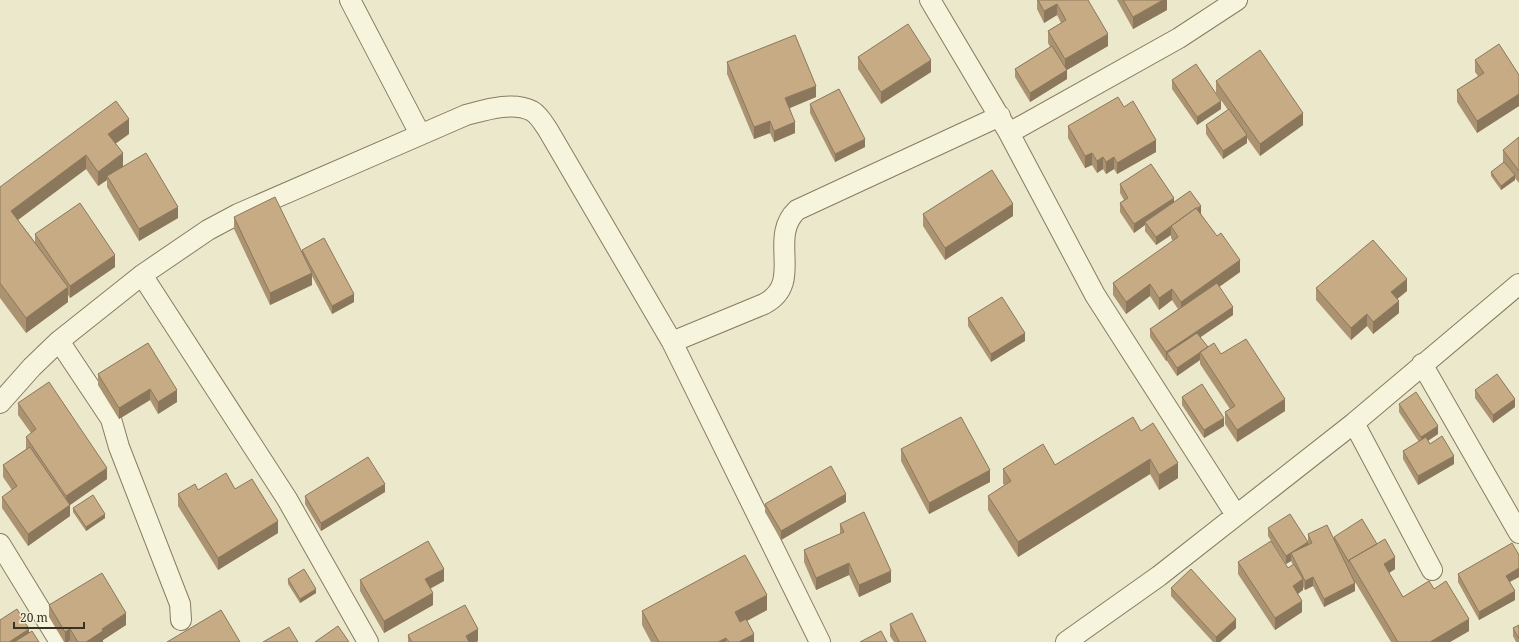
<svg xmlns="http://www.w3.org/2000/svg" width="1519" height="642" font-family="'Noto Serif',serif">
<rect width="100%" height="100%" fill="#ece8cb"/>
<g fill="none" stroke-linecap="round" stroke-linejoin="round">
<!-- minor casing -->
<g stroke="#877c60" stroke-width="22">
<path id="minor" d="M350,0L420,134
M930,0L1009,133L1095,295L1236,515
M1009,133L1179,38L1237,0
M142,275L287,499L368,642
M59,341L111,419L119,447L180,604L181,620
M672,342L764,304C805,283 767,238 797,210L1000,116
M1422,364L1519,533
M0,403L32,367L59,341L142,275L208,230L238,214L466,115C485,110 513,101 532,111C539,115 544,124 548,130L672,342L820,642
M1354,423L1432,570
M0,544L60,642
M1066,642L1159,576L1354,423L1519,284"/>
</g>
<!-- minor -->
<use href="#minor" stroke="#f7f4de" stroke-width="20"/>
</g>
<!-- wall -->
<path fill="#ab9372" d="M1037,0H1088L1108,46L1067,70V79L1030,102L1015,77V69L1050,47L1048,43V31L1061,23L1057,15L1044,23L1037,9Z
M1117,0H1167V10L1133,29Z
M858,57L931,72L881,104L858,69Z
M1475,60L1519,75V106L1477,133L1457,102V90L1478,76L1475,72Z
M727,62L816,97L790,108L795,133L774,142L770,133L754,139L727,74Z
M1172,80L1221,109L1197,125L1172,89Z
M1216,81L1303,125L1260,156L1247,138V143L1223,159L1206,134V125L1228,110L1216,93Z
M810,104L865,147L835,162L810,113Z
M1124,107L1156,152L1117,174L1114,169L1106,174L1103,169L1097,173L1092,165L1085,168L1068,138V126Z
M129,134L116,143L123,166L178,218L139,241L107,187V180L98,186L86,169L18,220L35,242V234L115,267L70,298L68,295V302L26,333L0,298V187Z
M1519,137V183L1515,178V180L1501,190L1491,176V172L1503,163V150Z
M1120,184L1174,202L1201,214L1240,272L1219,287L1233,315L1200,337L1208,347L1221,354L1285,411L1237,442L1225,424V412L1230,409L1200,364V360L1177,376L1167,361V360L1166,361L1150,337V329L1178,309L1172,300L1159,310L1150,296L1126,314L1113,295V283L1173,241L1171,238V235L1156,245L1145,231V225L1134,233L1120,212V203L1124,200L1120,193Z
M923,214L1013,216L945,260L923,226Z
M234,217L302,253V250L354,302L332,314L312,276V285L270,305L234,229Z
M1316,288L1407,291L1397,299L1399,313L1373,334L1367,326L1351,340L1316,300Z
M968,318L1025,341L991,362L968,326Z
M148,343L177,402L158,414L150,400L119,419L98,385V374Z
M1475,390L1515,407L1493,423L1475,398Z
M1182,397L1224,426L1204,438L1182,405Z
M18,403L107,479L70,505V516L28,546L2,508V497L12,490L3,477V465L26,449V437L31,433L18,415Z
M1399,404L1438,434L1428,441L1430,444L1454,464L1418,485L1403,459V451L1419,442L1399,412Z
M1141,431L1178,478L1159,490L1150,474L1018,557L988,510V496L1005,485L1003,484V469L1055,465Z
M901,449L990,482L929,514L901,461Z
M235,489L278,533L218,570L178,506V494L198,490Z
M385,492L321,531L305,504V496Z
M846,502L781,540L765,512V504Z
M73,508L105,518L86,531L73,512Z
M840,524L891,582L859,597L849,575L816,590L804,562V550L840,534Z
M1268,528L1308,542V534L1334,539V537L1377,544L1395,569L1389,573L1403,597L1434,589L1469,631L1450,642H1391L1355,582V591L1324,607L1313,586L1305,590L1303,587V590L1298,594L1302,612L1275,630L1238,574V562L1288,568L1293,565L1291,561L1286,564L1268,536Z
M1519,555V577L1509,582L1515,600L1479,620L1458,582V574Z
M288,579L316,593L300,603L288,584Z
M360,580L444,581L430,589L433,605L384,633L360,591Z
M1171,588L1236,628L1220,642H1213L1171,596Z
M49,605L126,625L103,640V642H71L70,641L68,642H64L49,617Z
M767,610L747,621L754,642H651L642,625V611Z
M890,624L926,642H894L890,636Z
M1519,625V642H1516L1513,636V628Z
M408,635L478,641L476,642H408Z"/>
<!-- shaded-wall -->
<path fill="#8b785c" d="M1163,0H1167V10L1133,29V17Z
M1057,4V15L1044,23V11Z
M1108,34V46L1065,71V59Z
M931,60V72L881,104V92Z
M1067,70V79L1030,102V93Z
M816,86V97L785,110V98Z
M1519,94V106L1477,133V121Z
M1221,101V109L1197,125V117Z
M1303,113V125L1260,156V144Z
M129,119V134L108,149V134Z
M770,121V133L754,139V127Z
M795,122V133L774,142V131Z
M1247,135V143L1223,159V151Z
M865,139V147L835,162V154Z
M1156,140V152L1117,174V163Z
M123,153V168L107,176V180L98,186V172Z
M1092,153V165L1085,168V156Z
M86,155V169L11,225V211Z
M1103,157V169L1097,173V161Z
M1114,157V169L1106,174V162Z
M1515,175V180L1501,190V186Z
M1174,198V206L1145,222V225L1134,233V224Z
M1013,204V216L945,260V248Z
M1201,206V214L1171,226Z
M178,207V218L139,241V229Z
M1171,226V235L1156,245V237Z
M115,255V267L70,298V286Z
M1240,260V272L1181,314V302Z
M312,273V285L270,305V293Z
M1407,279V291L1391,304V292Z
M1150,284V296L1126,314V302Z
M68,287V302L26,333V318Z
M1172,289V300L1159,310V298Z
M354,294V302L332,314V306Z
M1399,301V313L1373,334V322Z
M1233,307V315L1170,358L1167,353V360L1166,361V352Z
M1367,314V326L1351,340V328Z
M1025,333V341L991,362V354Z
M1200,352V360L1177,376V368Z
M150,389V400L119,419V408Z
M177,390V402L158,414V402Z
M1285,399V411L1237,442V430Z
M1515,399V407L1493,423V415Z
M1224,418V426L1204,438V430Z
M1438,426V434L1421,445V437Z
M1454,456V464L1418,485V476Z
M1150,459V474L1018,557V542Z
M1178,463V478L1159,490V475Z
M107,468V479L70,505V516L28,546V534L66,507V496Z
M990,470V482L929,514V503Z
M385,484V492L321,531V523Z
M846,494V502L781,540V531Z
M105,514V518L86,531V527Z
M278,521V533L218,570V558Z
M1308,542V550L1291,553V561L1286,564V556Z
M1395,557V569L1384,576V564Z
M849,563V575L816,590V578Z
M1519,568V577L1506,584V576Z
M444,569V581L425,591V579Z
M891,571V582L859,597V585Z
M1313,577V586L1305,590V581Z
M1303,579V590L1293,597V586Z
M1355,583V591L1324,607V599Z
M316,589V593L300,603V599Z
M1515,591V600L1479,620V612Z
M433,593V605L384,633V621Z
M767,595V610L735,627V612Z
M1302,601V612L1275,630V618Z
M126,613V625L103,640V642H86L102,629Z
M1236,619V628L1220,642H1216V637Z
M1469,619V631L1450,642H1430Z
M29,629V637L22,642H9Z
M70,629V641L68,642H65V632Z
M478,629V641L476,642H466V636Z
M754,634V642H739Z
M726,638V642H718Z"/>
<!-- building -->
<path fill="#c7ab84" stroke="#8b785c" d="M1038,0H1088L1108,34L1065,59L1048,31L1066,20L1057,4L1044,11Z
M1123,0H1163L1133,17Z
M908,24L931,60L881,92L858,57Z
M795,35L816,86L785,98L795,122L774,131L770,121L754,127L727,62Z
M1499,44L1519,75V94L1477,121L1457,90L1484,73L1475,60Z
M1052,46L1067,70L1030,93L1015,69Z
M1260,50L1303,113L1260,144L1216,81Z
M1196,64L1221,101L1197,117L1172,80Z
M839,89L865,139L835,154L810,104Z
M1118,97L1124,107L1133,101L1156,140L1117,163L1114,157L1106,162L1103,157L1097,161L1092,153L1085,156L1068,126Z
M116,101L129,119L108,134L123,153L98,172L86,155L11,211L68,287L26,318L0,283V187Z
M1229,109L1247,135L1223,151L1206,125Z
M1519,137V171L1503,150Z
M146,153L178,207L139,229L107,176Z
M1504,162L1515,175L1501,186L1491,172Z
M1151,164L1174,198L1134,224L1120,203L1128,198L1120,184Z
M992,170L1013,204L945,248L923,214Z
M1190,191L1201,206L1197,208H1196L1156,237L1145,222Z
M275,197L312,273L270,293L234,217Z
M80,203L115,255L70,286L35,234Z
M1196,208L1217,236L1221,233L1240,260L1181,302L1172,289L1159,298L1150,284L1126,302L1113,283L1178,237L1171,226Z
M324,238L354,294L332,306L302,250Z
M1373,240L1407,279L1391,292L1399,301L1373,322L1367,314L1351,328L1316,288Z
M1217,283L1233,307L1166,352L1150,329Z
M1002,297L1025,333L991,354L968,318Z
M1197,333L1208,347L1177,368L1167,353Z
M1246,339L1285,399L1237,430L1225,412L1235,406L1200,352L1214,343L1221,354Z
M148,343L177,390L158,402L150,389L119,408L98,374Z
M1497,374L1515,399L1493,415L1475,390Z
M49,382L107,468L66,496L26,437L36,429L18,403Z
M1202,384L1224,418L1204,430L1182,397Z
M1416,392L1438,426L1421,437L1399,404Z
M961,417L990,470L929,503L901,449Z
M1133,417L1141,431L1153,423L1178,463L1159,475L1150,459L1018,542L988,496L1011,481L1003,469L1043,444L1055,465Z
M1442,436L1454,456L1418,476L1403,451L1426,437L1430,444Z
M30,447L70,505L28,534L2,497L17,486L3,465Z
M368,457L385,484L321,523L305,496Z
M831,466L846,494L781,531L765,504Z
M226,473L235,489L252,479L278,521L218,558L178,494L195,484L198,490Z
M93,495L105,514L86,527L73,508Z
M864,512L891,571L859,585L849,563L816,578L804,550L844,532L840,524Z
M1290,514L1308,542L1286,556L1268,528Z
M1362,519L1377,544L1349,560V562L1334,537Z
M1327,525L1355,583L1324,599L1313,577L1305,581L1291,553L1312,543L1308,534Z
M1385,539L1395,557L1384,564L1403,597L1429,581L1434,589L1446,581L1469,619L1430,642H1398L1349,560Z
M428,541L444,569L425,579L433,593L384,621L360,580Z
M1271,541L1288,568L1294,564L1303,579L1293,586L1302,601L1275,618L1238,562Z
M1512,543L1519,555V568L1506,576L1515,591L1479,612L1458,574Z
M745,555L767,595L735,612L740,622L746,619L754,634L739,642H729L726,638L718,642H659L642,611Z
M304,569L316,589L300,599L288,579Z
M1191,569L1236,619L1216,637L1171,588Z
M102,573L126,613L102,629L103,631L86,642H78L70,629L65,632L49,605Z
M465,605L478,629L466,636L469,642H412L408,635Z
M17,609L29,629L9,642H0V620Z
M221,610L240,642H167Z
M912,613L926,642H897L899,641L890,624Z
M1519,625V639L1513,628Z
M338,626L349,642H315Z
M289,627L298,642H263Z
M32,631L39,642H14Z
M881,631L887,642H860Z"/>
<!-- scale -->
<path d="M14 622v6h70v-6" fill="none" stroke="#393222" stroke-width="2"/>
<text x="20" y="622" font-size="12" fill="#393222" stroke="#f4f1da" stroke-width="3" paint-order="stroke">20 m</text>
</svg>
